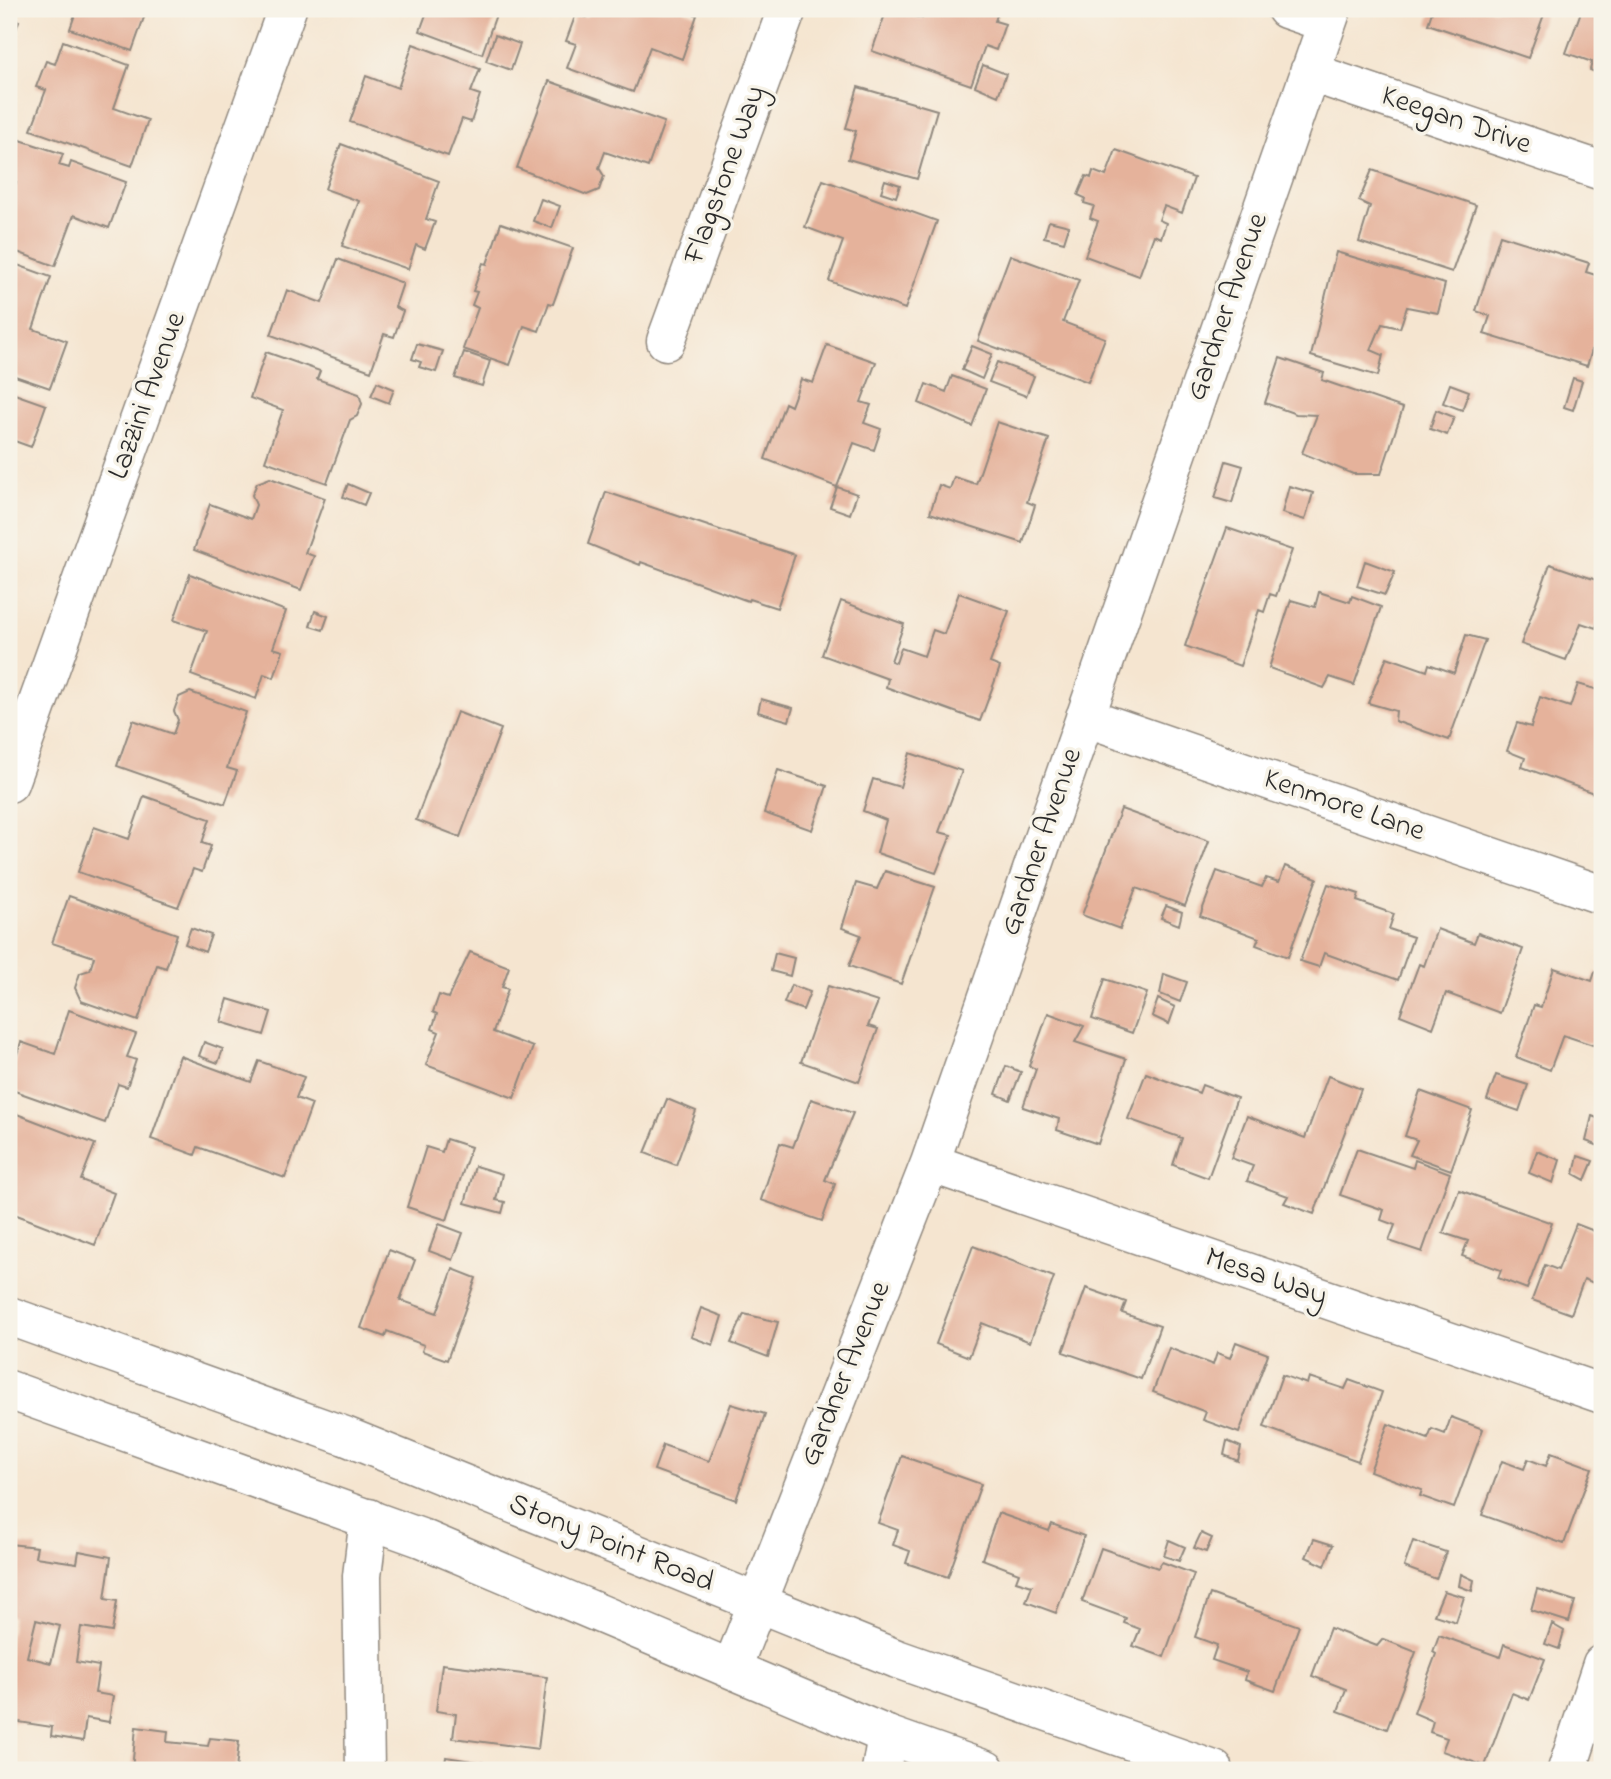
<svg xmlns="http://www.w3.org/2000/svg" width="1611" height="1779" font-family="'Indie Flower',sans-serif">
<rect width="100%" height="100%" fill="#f7f3e8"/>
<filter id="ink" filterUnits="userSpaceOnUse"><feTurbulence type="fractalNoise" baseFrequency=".0143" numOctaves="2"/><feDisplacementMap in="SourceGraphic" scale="14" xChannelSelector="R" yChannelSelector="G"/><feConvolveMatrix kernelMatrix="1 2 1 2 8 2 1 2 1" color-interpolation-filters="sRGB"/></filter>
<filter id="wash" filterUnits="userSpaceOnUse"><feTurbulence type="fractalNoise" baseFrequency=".00686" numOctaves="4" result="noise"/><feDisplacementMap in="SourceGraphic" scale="28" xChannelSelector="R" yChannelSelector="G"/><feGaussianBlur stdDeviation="1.57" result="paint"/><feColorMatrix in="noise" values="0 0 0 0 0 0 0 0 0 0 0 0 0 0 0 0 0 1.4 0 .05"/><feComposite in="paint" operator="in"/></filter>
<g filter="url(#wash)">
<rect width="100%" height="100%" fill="#f5e5d0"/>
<g id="blocks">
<!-- building -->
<path fill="#e5b29b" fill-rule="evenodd" d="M77,9H147L132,51L70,29Z
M428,9H498L482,54L420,31Z
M589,9H681L697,15L682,59L650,47L633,92L567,68L576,44L566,41L576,14L586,17Z
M887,9L922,18L925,9H999L995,21L1005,24L996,50L985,46L971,85L872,51Z
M1433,9H1546L1528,58L1428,24Z
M1582,9H1602V75L1590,70L1592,62L1566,53Z
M9,18L19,21L9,50Z
M495,35L520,44L511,70L486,61Z
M63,41L129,65L114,108L148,120L132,166L31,130L46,90L36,87L46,61L55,64Z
M413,44L480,69L471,92L480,95L471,122L462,119L448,156L350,122L366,76L398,88Z
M983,65L1006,74L998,96L975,86Z
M549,81L664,122L648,167L605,152L599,168L604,176L599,190L587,195L517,168Z
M858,87L937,110L917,179L848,159L856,131L846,128Z
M14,138L63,154L59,165L69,168L71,162L126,182L109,228L74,215L55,266L9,249V202L16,182L9,180V154Z
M341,144L439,181L426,219L435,222L425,249L416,245L408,269L342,246L359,201L325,189Z
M1116,150L1194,178L1182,213L1164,206L1159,220L1166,223L1161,238L1154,235L1139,276L1085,256L1098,221L1090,218L1094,206L1084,203L1085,198L1078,195L1086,176L1091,178L1093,171L1106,176Z
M1372,170L1476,205L1452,272L1359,242L1370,206L1359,201Z
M823,180L937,221L905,309L829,281L843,241L805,227Z
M885,180L900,185L896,197L881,192Z
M541,199L560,206L552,228L533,221Z
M1049,221L1069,226L1064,242L1044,237Z
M501,223L573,248L553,304L549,303L539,331L524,326L510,365L463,349L478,308L472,305L477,292L473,291L483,263L487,264Z
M1500,235L1589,263L1586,272L1602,277V318L1587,366L1484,334L1490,316L1476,311Z
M1336,252L1445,284L1438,313L1407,307L1400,328L1382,324L1371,350L1383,355L1378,376L1311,356Z
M1010,255L1079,280L1063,322L1105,338L1088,382L978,341Z
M338,259L403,283L395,307L403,311L394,337L384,334L371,371L271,335L287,290L322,303Z
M9,262L51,277L33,329L67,341L50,388L9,374Z
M417,344L443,351L436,372L419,367L421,362L412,359Z
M827,345L876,362L861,402L871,405L864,423L881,429L874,450L854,443L837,487L857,494L850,514L830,507L837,487L765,459L785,403L791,406L801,379L813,383Z
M972,346L992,354L982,379L962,370Z
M266,352L320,371L317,379L359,394L362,404L357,416L350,420L327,483L265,461L283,410L250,398Z
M464,352L490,361L482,386L455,378Z
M1280,358L1324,373L1322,380L1403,408L1381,474H1353L1302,453L1317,415L1296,414L1265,403Z
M997,362L1034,376L1026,396L989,382Z
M952,376L986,389L972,426L919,403L926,384L946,392Z
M1573,378L1582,381L1573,410L1564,407Z
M377,382L394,389L389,403L371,396Z
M1450,384L1469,391L1462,410L1443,403Z
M9,392L46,405L31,447L9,439Z
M1436,410L1454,417L1447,435L1430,429Z
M997,422L1049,439L1027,502L1035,505L1023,543L930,513L939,485L950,489L954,477L976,484Z
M1226,461L1243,466L1232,503L1215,498Z
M270,478L325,498L305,553L314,556L301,590L194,550L210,504L251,519L256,505L252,495L257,483Z
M348,484L369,493L364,505L343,497Z
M1289,486L1313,493L1305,520L1282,513Z
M606,492L795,555L777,608L749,599L748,601L641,562L640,565L588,544Z
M1227,528L1292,550L1276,596L1270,594L1264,612L1259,610L1240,666L1185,646Z
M1365,561L1395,572L1385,595L1357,586Z
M1550,564L1602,582V611L1596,628L1581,623L1566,660L1521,644Z
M190,574L286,611L273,648L283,651L274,678L264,674L256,699L191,675L207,631L174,620Z
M1319,592L1350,602L1352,596L1381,607L1354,685L1330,677L1324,688L1269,668L1291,600L1315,607Z
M959,593L1009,611L990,663L1000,667L980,721L886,687L888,679L822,655L841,601L904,624L891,661L896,663L901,648L924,656L933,630L944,634Z
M315,611L328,616L323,630L310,626Z
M1466,635L1485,640L1449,740L1395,721L1396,711L1368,703L1387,657L1427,671L1429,664L1454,673Z
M1578,684L1602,691V788L1599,795L1522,767L1525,758L1507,751L1517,723L1531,727L1540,697L1570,707Z
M190,692L246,712L227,768L237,771L225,804L117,766L133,720L173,734L178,720L174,711L179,697Z
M761,699L793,708L789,721L758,712Z
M457,712L501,729L460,837L416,820Z
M910,753L962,771L939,832L951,835L936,873L877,853L886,820L863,811L873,779L900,787Z
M778,770L827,786L812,830L764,813Z
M144,796L210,819L202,843L211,846L202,872L193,869L178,907L78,872L94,827L129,839Z
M1121,809L1209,841L1185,906L1136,888L1120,929L1082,915Z
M1285,866L1317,878L1288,957L1256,945L1259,938L1200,916L1217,871L1262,887L1266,878L1279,882Z
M885,871L935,887L901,984L849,966L861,935L842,928L856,883L877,889Z
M1328,884L1359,894L1357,901L1394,914L1389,929L1413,937L1398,980L1324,953L1319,967L1300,961Z
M69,896L177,934L166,968L157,965L138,1021L81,1001L75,988L80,973L90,970L94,957L52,943Z
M1166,906L1182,912L1179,925L1161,918Z
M191,928L211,935L205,952L185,944Z
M1437,929L1474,943L1478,933L1523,949L1500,1013L1446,993L1433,1028L1400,1015L1419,964L1424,966Z
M470,952L509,967L502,987L508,989L493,1032L533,1047L514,1098L426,1065L439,1032L432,1029L437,1014L433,1012L439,995L448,998Z
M775,953L794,958L790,976L771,971Z
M1554,968L1592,981L1595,972L1602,975V1048L1563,1035L1550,1070L1516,1057L1534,1005L1541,1007Z
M1164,974L1187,982L1180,1002L1160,994Z
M1105,979L1147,993L1132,1033L1092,1019Z
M791,985L810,992L803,1010L784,1003Z
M828,986L878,1002L868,1026L878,1029L859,1082L801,1062Z
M228,999L271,1012L264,1035L221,1022Z
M1158,999L1175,1007L1169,1024L1152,1016Z
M69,1010L136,1034L127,1057L136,1060L127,1087L118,1084L105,1123L9,1089V1078L21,1042L55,1054Z
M1048,1013L1084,1026L1075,1042L1126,1059L1098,1144L1057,1130L1059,1119L1023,1107L1036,1069L1029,1066Z
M204,1042L223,1049L218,1063L199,1056Z
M180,1056L251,1082L259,1061L304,1077L296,1098L312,1104L285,1178L198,1147L195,1155L151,1139Z
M1006,1066L1021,1072L1010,1100L996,1094Z
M1146,1073L1199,1093L1202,1085L1237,1098L1208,1178L1173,1165L1182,1138L1128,1119Z
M1496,1075L1528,1085L1519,1111L1487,1100Z
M1328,1076L1361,1089L1314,1214L1284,1203L1288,1196L1247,1181L1253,1166L1231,1158L1247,1116L1305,1138Z
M1420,1091L1472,1110L1451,1170L1410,1155L1417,1140L1405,1136Z
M667,1099L696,1111L676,1165L645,1153Z
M811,1099L853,1113L825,1180L835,1184L822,1221L761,1200L780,1143L793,1147Z
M9,1111L95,1144L81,1180L114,1193L95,1245L9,1212V1178L14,1164L9,1162Z
M1592,1116L1602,1120V1147L1586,1141Z
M446,1139L471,1147L447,1220L407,1207L426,1147L442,1152Z
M1357,1149L1413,1168L1415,1160L1450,1173L1422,1252L1389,1241L1395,1225L1381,1220L1384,1210L1340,1195Z
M1537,1151L1560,1160L1553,1183L1529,1173Z
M1578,1156L1593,1161L1585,1180L1574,1174Z
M475,1166L502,1174L496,1200L505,1202L502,1213L465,1203Z
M1459,1190L1552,1223L1527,1289L1498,1278L1501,1270L1462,1256L1468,1241L1443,1233Z
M439,1224L463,1233L453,1260L429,1251Z
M1576,1224L1602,1234V1295L1596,1293L1599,1285L1584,1279L1571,1314L1532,1300L1545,1265L1558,1270Z
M973,1246L1054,1277L1030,1342L982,1323L969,1357L936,1344Z
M389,1250L415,1260L400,1300L437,1313L453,1269L476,1278L447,1360L422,1351L424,1345L387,1331L385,1337L361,1328Z
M1086,1288L1126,1302L1122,1313L1160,1326L1141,1379L1063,1352Z
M701,1308L722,1316L713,1345L691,1337Z
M744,1314L778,1322L768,1357L731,1343Z
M1236,1342L1268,1354L1239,1433L1203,1420L1206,1412L1153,1392L1169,1348L1213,1365L1217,1353L1230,1358Z
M1282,1375L1307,1384L1309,1377L1345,1389L1349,1380L1382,1392L1358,1461L1264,1427Z
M731,1404L765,1414L736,1500L654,1470L663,1445L709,1461Z
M1451,1417L1483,1429L1454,1508L1420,1496L1422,1490L1370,1471L1388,1424L1428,1439L1432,1429L1445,1434Z
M1227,1441L1241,1447L1238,1461L1224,1455Z
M1551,1453L1592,1468L1564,1544L1482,1515L1502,1461L1524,1469L1528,1459L1546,1466Z
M902,1456L981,1484L948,1577L906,1563L910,1551L893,1545L898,1530L878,1523Z
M998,1513L1049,1531L1052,1524L1084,1536L1056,1613L1026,1602L1032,1586L1016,1581L1019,1573L982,1559Z
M1201,1533L1212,1538L1206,1552L1194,1548Z
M1314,1539L1333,1545L1325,1566L1306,1557Z
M1169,1540L1185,1547L1179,1561L1164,1556Z
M1413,1541L1446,1552L1436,1579L1404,1567Z
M9,1544L37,1547L35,1557L77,1563L79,1551L111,1557L105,1599L117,1601L112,1632L81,1627L76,1662L99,1666L95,1693L113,1696L109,1722L86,1718L83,1741L51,1736L52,1727L13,1721L9,1731V1644L13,1616H9ZM36,1620L60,1626L51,1663L27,1657Z
M1101,1548L1158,1568L1162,1562L1194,1574L1164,1657L1133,1646L1140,1629L1124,1623L1126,1618L1082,1602Z
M1461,1574L1474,1580L1472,1591L1459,1586Z
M1537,1589L1575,1601L1569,1622L1531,1610Z
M1444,1591L1464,1597L1456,1622L1434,1615Z
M1210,1594L1299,1626L1275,1691L1245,1680L1247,1672L1212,1660L1217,1645L1195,1637Z
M1552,1624L1564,1631L1559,1649L1545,1644Z
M1330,1628L1377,1646L1383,1639L1416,1652L1387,1729L1338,1711L1346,1689L1312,1676Z
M1439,1635L1500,1657L1504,1644L1545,1659L1529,1700L1512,1693L1485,1766L1442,1751L1447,1738L1430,1732L1433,1721L1414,1713L1436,1654L1433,1652Z
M442,1664L547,1677L538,1749L453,1738L456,1714L436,1711Z
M136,1727L168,1731L167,1742L208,1746L210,1738L239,1741L236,1770H132Z
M446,1757L523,1769V1770H444Z"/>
</g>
</g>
<g filter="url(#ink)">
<use href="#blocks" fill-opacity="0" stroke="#90887e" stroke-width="2"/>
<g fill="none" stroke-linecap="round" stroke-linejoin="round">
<!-- minor casing -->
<g stroke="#90887e" stroke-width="41">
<path id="minor" d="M1286,9L1327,23
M1309,72L1602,171
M666,341L787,9
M1085,717L1602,895
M9,783L287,9
M930,1163L1602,1394
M732,1668L930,1163L1332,9
M365,1770L362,1576L369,1518
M881,1770L887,1735
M1567,1770L1602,1664"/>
</g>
<!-- major casing -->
<g stroke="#90887e" stroke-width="41">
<path id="major" d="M9,1316L345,1436L897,1659L1214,1770
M9,1390L421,1538L887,1735L986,1770"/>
</g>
<!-- minor -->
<use href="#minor" stroke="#fff" stroke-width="38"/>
<!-- major -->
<use href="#major" stroke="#fff" stroke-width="38"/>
</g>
</g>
<g text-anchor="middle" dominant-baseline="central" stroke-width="7" stroke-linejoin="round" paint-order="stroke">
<!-- street labels -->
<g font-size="30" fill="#2b2b2b" stroke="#f7f3e8">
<text transform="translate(1456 121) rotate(19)">Keegan Drive</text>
<text transform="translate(726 175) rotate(-70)">Flagstone Way</text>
<text transform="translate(1228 307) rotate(-71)">Gardner Avenue</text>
<text transform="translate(148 396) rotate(-70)">Lazzini Avenue</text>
<text transform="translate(1344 806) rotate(19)">Kenmore Lane</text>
<text transform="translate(1042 842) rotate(-71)">Gardner Avenue</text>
<text transform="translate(1266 1278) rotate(19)">Mesa Way</text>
<text transform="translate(846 1374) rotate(-68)">Gardner Avenue</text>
<text transform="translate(611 1544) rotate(22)">Stony Point Road</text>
</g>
</g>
<!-- margin -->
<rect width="1611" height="1779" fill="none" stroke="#f7f3e8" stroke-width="35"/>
</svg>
